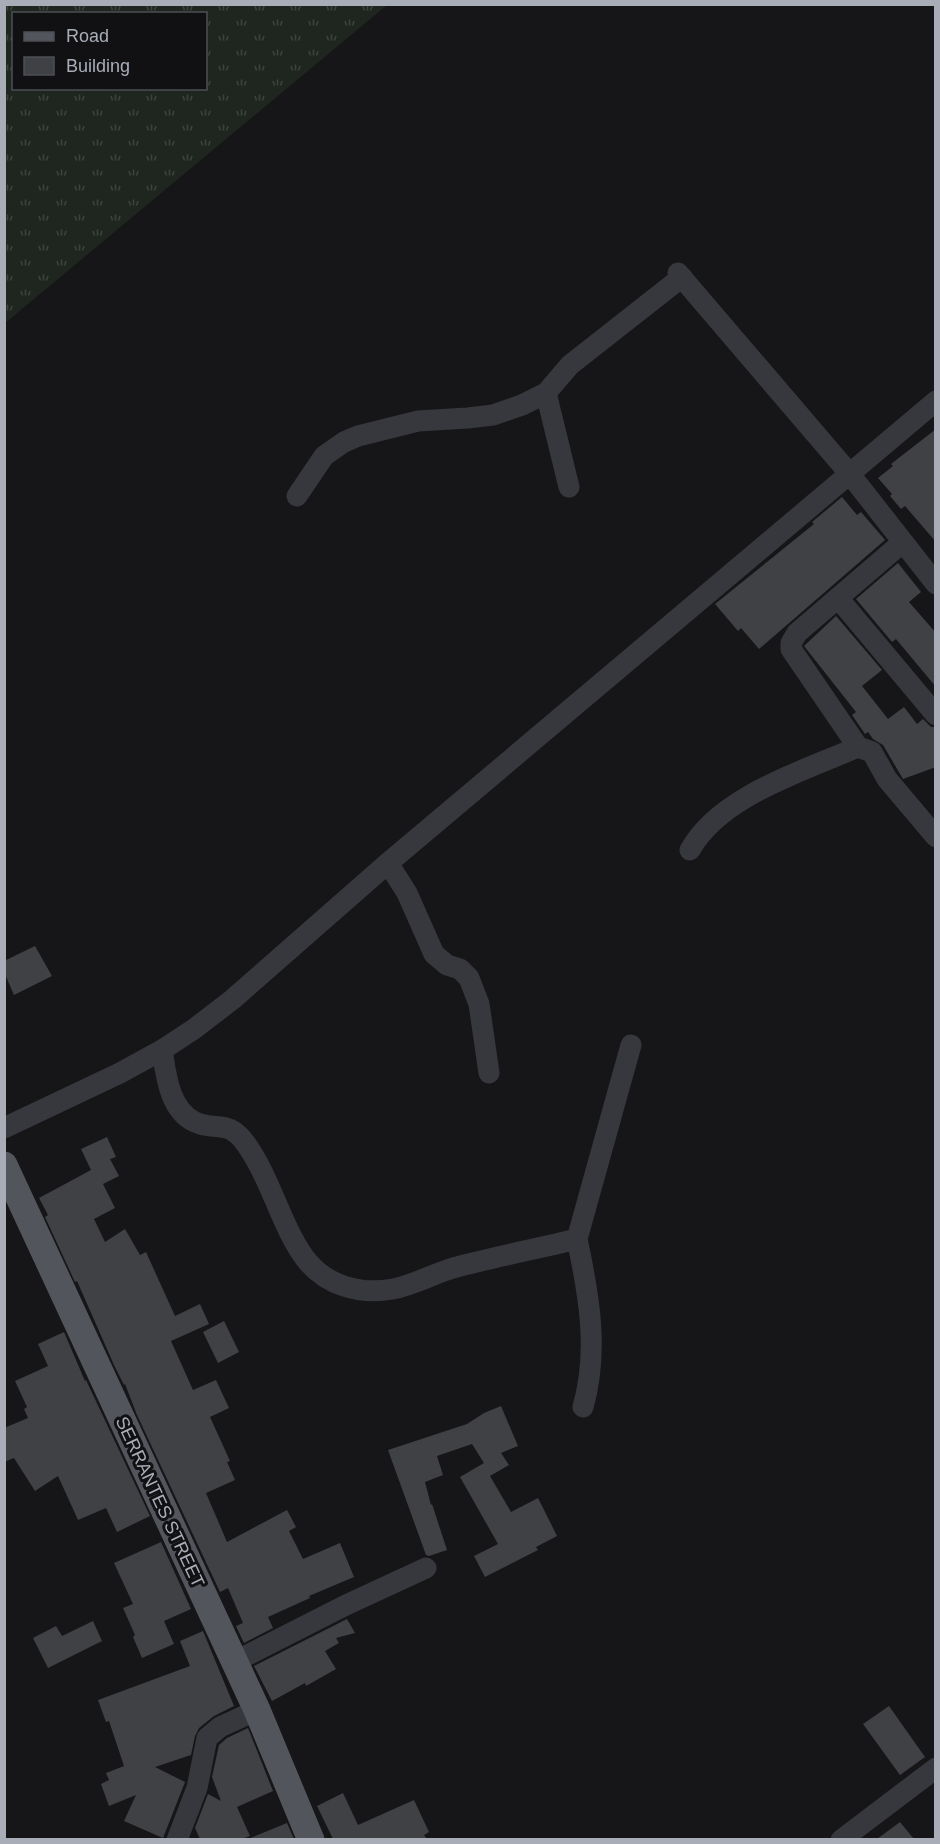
<svg xmlns="http://www.w3.org/2000/svg" width="940" height="1844" font-family="Arial,sans-serif">
<defs>
<pattern id="grass-tufts" width="24" height="20" patternUnits="userSpaceOnUse" patternTransform="scale(1.5)"><rect width="24" height="20" fill="#1e261f"/><path d="M3 7l-1-3M5 7V3M7 7l1-3M15 17l-1-3M17 17v-4M19 17l1-3" fill="none" stroke="#3c433d"/></pattern>
</defs>
<rect width="100%" height="100%" fill="#161618"/>
<!-- grass -->
<path fill="url(#grass-tufts)" fill-rule="evenodd" d="M5,4H387V5L5,323ZM14,14H206V88H14Z"/>
<!-- building -->
<path fill="#404145" d="M936,429V542L905,506L901,509L890,496L892,494L878,478L893,466L891,464Z
M842,497L857,515L861,512L885,540L759,649L741,628L738,631L715,604L814,524L812,522Z
M898,563L921,592L909,602L936,633V687L896,639L892,642L856,599Z
M836,616L882,670L862,686L888,719L904,707L917,724L923,719L931,727H936V767L903,779L883,745L873,739L868,732L865,734L852,715L856,712L804,646Z
M35,946L52,976L14,995L4,972V961Z
M107,1137L116,1157L110,1159L119,1176L103,1184L115,1208L94,1219L105,1242L125,1229L140,1255L146,1252L175,1316L200,1304L209,1324L171,1341L193,1390L216,1380L229,1408L210,1417L230,1461L227,1462L235,1480L206,1493L227,1542L287,1510L296,1527L289,1531L303,1559L340,1543L354,1577L309,1596L310,1598L268,1617L273,1628L244,1643L236,1626L243,1623L228,1588L220,1592L137,1415L125,1384L124,1385L114,1365L77,1281L75,1282L45,1217L48,1215L39,1198L91,1170L81,1149Z
M224,1321L239,1352L218,1363L203,1332Z
M64,1332L85,1381L86,1380L150,1516L117,1532L106,1508L78,1520L58,1476L35,1491L14,1458L4,1462V1428L28,1418L24,1409L27,1407L15,1381L48,1366L38,1344Z
M501,1406L518,1446L501,1453L509,1465L490,1476L511,1512L538,1498L557,1536L536,1547L538,1550L485,1577L474,1556L498,1544L460,1477L484,1463L472,1444L437,1456L443,1475L425,1482L431,1505L432,1504L447,1550L429,1556L426,1555L388,1450L467,1424L484,1413Z
M161,1542L191,1609L164,1621L174,1644L142,1658L133,1637L135,1635L123,1608L133,1604L114,1563Z
M347,1619L355,1633L336,1638L339,1643L325,1651L336,1669L306,1686L305,1683L272,1701L254,1666Z
M93,1621L102,1641L48,1668L33,1638L56,1626L62,1636Z
M203,1631L234,1706L214,1716L199,1728L195,1736L191,1755L155,1767L185,1782L163,1838L124,1821L136,1795L109,1806L101,1784L109,1780L106,1773L124,1766L109,1721L106,1722L98,1700L190,1666L180,1641Z
M889,1706L925,1757L900,1775L863,1724Z
M248,1728L273,1791L237,1807L250,1836L242,1839H200L195,1828L208,1794L221,1801L212,1777L219,1745L227,1738Z
M343,1793L358,1825L414,1800L429,1832L424,1835L427,1839H333L317,1806Z
M900,1822L914,1839H877Z
M287,1823L294,1839H248Z"/>
<g fill="none" stroke-linecap="round" stroke-linejoin="round">
<!-- minor -->
<path stroke="#37383d" stroke-width="21" d="M678,273L849,473L936,584
M569,487L546,393L570,365L682,277
M297,496L324,456L344,442L358,436L418,421L468,418L493,415L522,405L546,393
M903,542L797,633L791,643V649L858,747L872,752L887,779L936,837
M838,598L936,715
M690,850C720,796 803,771 858,747
M388,863L407,893L434,954L447,965L460,969L469,978L479,1004L489,1073
M162,1050C166,1074 169,1110 195,1122C217,1132 227,1118 246,1144C271,1179 280,1223 304,1257C325,1286 360,1295 393,1289C414,1285 433,1274 453,1268C494,1257 536,1249 577,1239C589,1295 599,1351 583,1407
M4,1128L120,1073L162,1050L194,1029L233,999L388,863L936,401
M577,1239L631,1045
M234,1662L346,1605L426,1568
M177,1840L197,1788L207,1738L220,1727L257,1710
M841,1840L936,1768"/>
<!-- major -->
<path stroke="#53555c" stroke-width="27" d="M4,1165L257,1710L311,1840"/>
</g>
<g text-anchor="middle" dominant-baseline="central" stroke-width="6" stroke-linejoin="round" paint-order="stroke">
<!-- street labels -->
<g font-size="18" fill="#a8adb8" stroke="#111113">
<text transform="translate(160 1502) rotate(65)">SERRANTES STREET</text>
</g>
</g>
<!-- border -->
<rect width="940" height="1844" fill="none" stroke="#a8adb8" stroke-width="12"/>
<!-- legend -->
<rect x="12" y="12" width="195" height="78" fill="#111113" stroke="#4d4f55" stroke-width="1.5"/>
<rect x="24" y="32" width="30" height="9" fill="#53555c" stroke="#4d4f55" stroke-width="1.5"/>
<text x="66" y="42" font-size="18" fill="#a8adb8">Road</text>
<rect x="24" y="57" width="30" height="18" fill="#404145" stroke="#4d4f55" stroke-width="1.5"/>
<text x="66" y="72" font-size="18" fill="#a8adb8">Building</text>
</svg>
